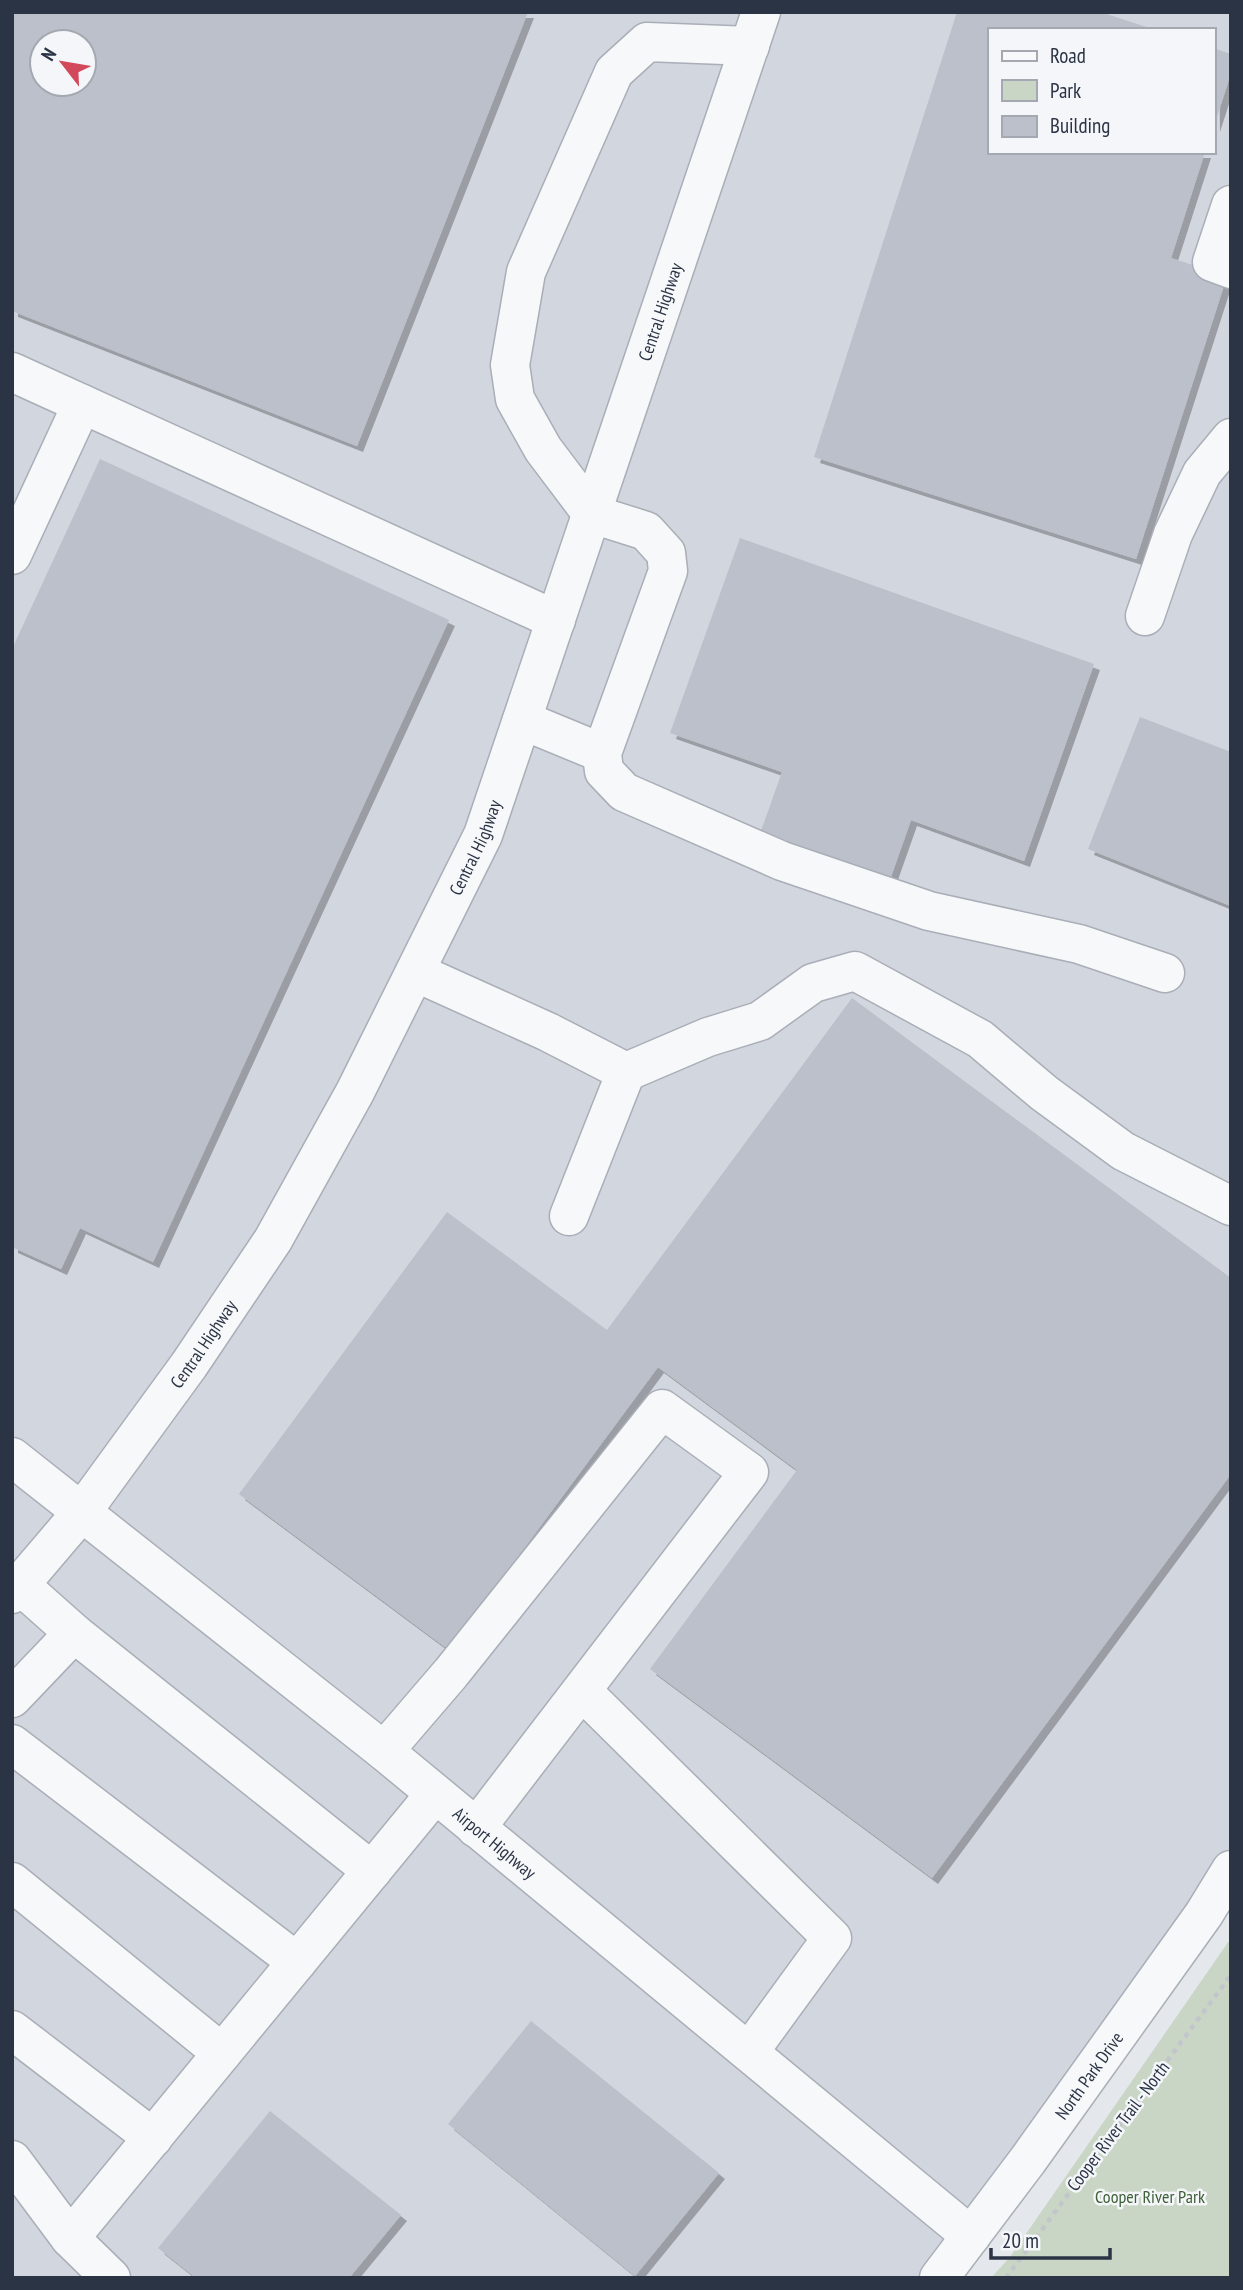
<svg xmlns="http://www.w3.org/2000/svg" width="1243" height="2290" font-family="'PT Sans Narrow',sans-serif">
<defs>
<filter id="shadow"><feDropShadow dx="6" dy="6" stdDeviation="0" flood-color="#0004"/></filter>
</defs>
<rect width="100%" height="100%" fill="#e4e7ec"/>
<!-- built -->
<path fill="#d2d6de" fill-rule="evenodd" d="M12,12H1231V1870L939,2278H12ZM989,30H1213V152H989ZM42,42H84V84H42Z"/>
<!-- green -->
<path fill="#c9d6c5" d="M1231,1938V2278H991L1010,2257Z"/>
<!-- building -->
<path fill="#bbc0ca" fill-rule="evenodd" filter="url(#shadow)" d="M12,12H528L357,446L12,311ZM42,42H84V84H42Z
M957,12H1100L1153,29L989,30V152H1205L1171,258L1227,276L1136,559L814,457Z
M1213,48L1231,54V73L1214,126Z
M100,459L449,620L153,1262L80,1228L61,1269L12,1247V649Z
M740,538L1094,664L1024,861L911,820L887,888L757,842L782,772L670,733Z
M1140,717L1231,752V906L1088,849Z
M852,998L1231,1278V1474L932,1878L650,1669L797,1470L658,1367L449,1650L239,1494L447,1212L607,1330Z
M531,2021L719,2173L635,2276L448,2124Z
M270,2111L401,2215L349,2278H196L158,2248Z"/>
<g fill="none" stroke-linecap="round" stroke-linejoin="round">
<!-- minor casing -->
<g stroke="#a9aeb7" stroke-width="41">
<g id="minor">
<path d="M750,46L647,42L614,72L526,272L510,365L515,399L543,449L592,514L646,531L666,553L668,571L602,753L604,771L624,792L782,861L929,911L1079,944L1165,973"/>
<path d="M1231,205L1212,262L1231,269"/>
<path d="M12,372L556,620"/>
<path d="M12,555L82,404"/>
<path d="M1145,616L1173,534L1202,473L1231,438"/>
<path d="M522,720L602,753"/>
<path d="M415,972L548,1032L626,1072L569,1216"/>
<path d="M626,1072L708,1037L760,1021L813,983L855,971L980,1039L1044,1093L1123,1151L1231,1206"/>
<path id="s1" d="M12,1457L384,1751L971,2236"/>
<path d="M20,1585L74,1633"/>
<path id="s2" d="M12,1594L81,1513L189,1365L273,1240L355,1092L483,835L761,12"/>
<path d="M582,1691L832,1938L749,2052"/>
<path d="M12,1698L74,1633L372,1871"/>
<path d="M12,1744L297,1962"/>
<path d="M384,1751L451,1673L662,1409L749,1472L476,1828"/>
<path d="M12,1882L222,2053"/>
<path d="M12,2030L153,2138"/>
<path d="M12,2160L70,2238"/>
<path d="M111,2278L70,2238L435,1794"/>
<path id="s3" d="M939,2278L1028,2160L1204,1914L1231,1870"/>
</g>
</g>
<!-- path -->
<path stroke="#c2c5cb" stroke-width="4.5" stroke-dasharray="5 5" stroke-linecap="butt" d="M1006,2278L1231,1975"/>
<!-- minor -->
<use href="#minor" stroke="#f7f8fa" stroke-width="38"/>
</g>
<g text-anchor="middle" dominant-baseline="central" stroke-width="5" stroke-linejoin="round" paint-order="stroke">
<!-- street labels -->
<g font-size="18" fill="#2b3445" stroke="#f4f6f9">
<text stroke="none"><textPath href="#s2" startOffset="1449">Central Highway</textPath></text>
<text stroke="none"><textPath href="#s2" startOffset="882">Central Highway</textPath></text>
<text stroke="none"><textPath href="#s2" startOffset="315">Central Highway</textPath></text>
<text stroke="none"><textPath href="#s1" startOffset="618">Airport Highway</textPath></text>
<text stroke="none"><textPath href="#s3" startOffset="252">North Park Drive</textPath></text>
<text transform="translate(1118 2126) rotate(-53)">Cooper River Trail - North</text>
</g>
<!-- park labels -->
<g font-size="18" fill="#3f6138" stroke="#f4f6f9">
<text x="1150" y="2196">Cooper River Park</text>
</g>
</g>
<!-- border -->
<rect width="1243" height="2290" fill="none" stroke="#2b3445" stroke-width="28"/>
<!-- legend -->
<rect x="988" y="28" width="228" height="126" fill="#f4f6f9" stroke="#a4a8b1" stroke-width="2"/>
<rect x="1002" y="51" width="35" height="10" fill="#f7f8fa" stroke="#a4a8b1" stroke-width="2"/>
<text x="1050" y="63" font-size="21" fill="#2b3445">Road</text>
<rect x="1002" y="80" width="35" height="21" fill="#c9d6c5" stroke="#a4a8b1" stroke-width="2"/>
<text x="1050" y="98" font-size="21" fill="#2b3445">Park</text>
<rect x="1002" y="116" width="35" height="21" fill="#bbc0ca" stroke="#a4a8b1" stroke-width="2"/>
<text x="1050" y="133" font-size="21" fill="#2b3445">Building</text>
<!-- north arrow -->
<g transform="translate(63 63) rotate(301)"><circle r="33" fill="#f4f6f9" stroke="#a4a8b1" stroke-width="2"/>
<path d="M0-5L12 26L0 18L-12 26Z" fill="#d1495b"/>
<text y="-10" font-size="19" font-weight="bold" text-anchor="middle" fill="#2b3445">N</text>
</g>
<!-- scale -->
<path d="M991 2248v10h119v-10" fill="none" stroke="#2b3445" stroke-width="3.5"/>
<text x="1002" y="2248" font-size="21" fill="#2b3445" stroke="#f4f6f9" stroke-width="5" paint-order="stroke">20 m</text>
</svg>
